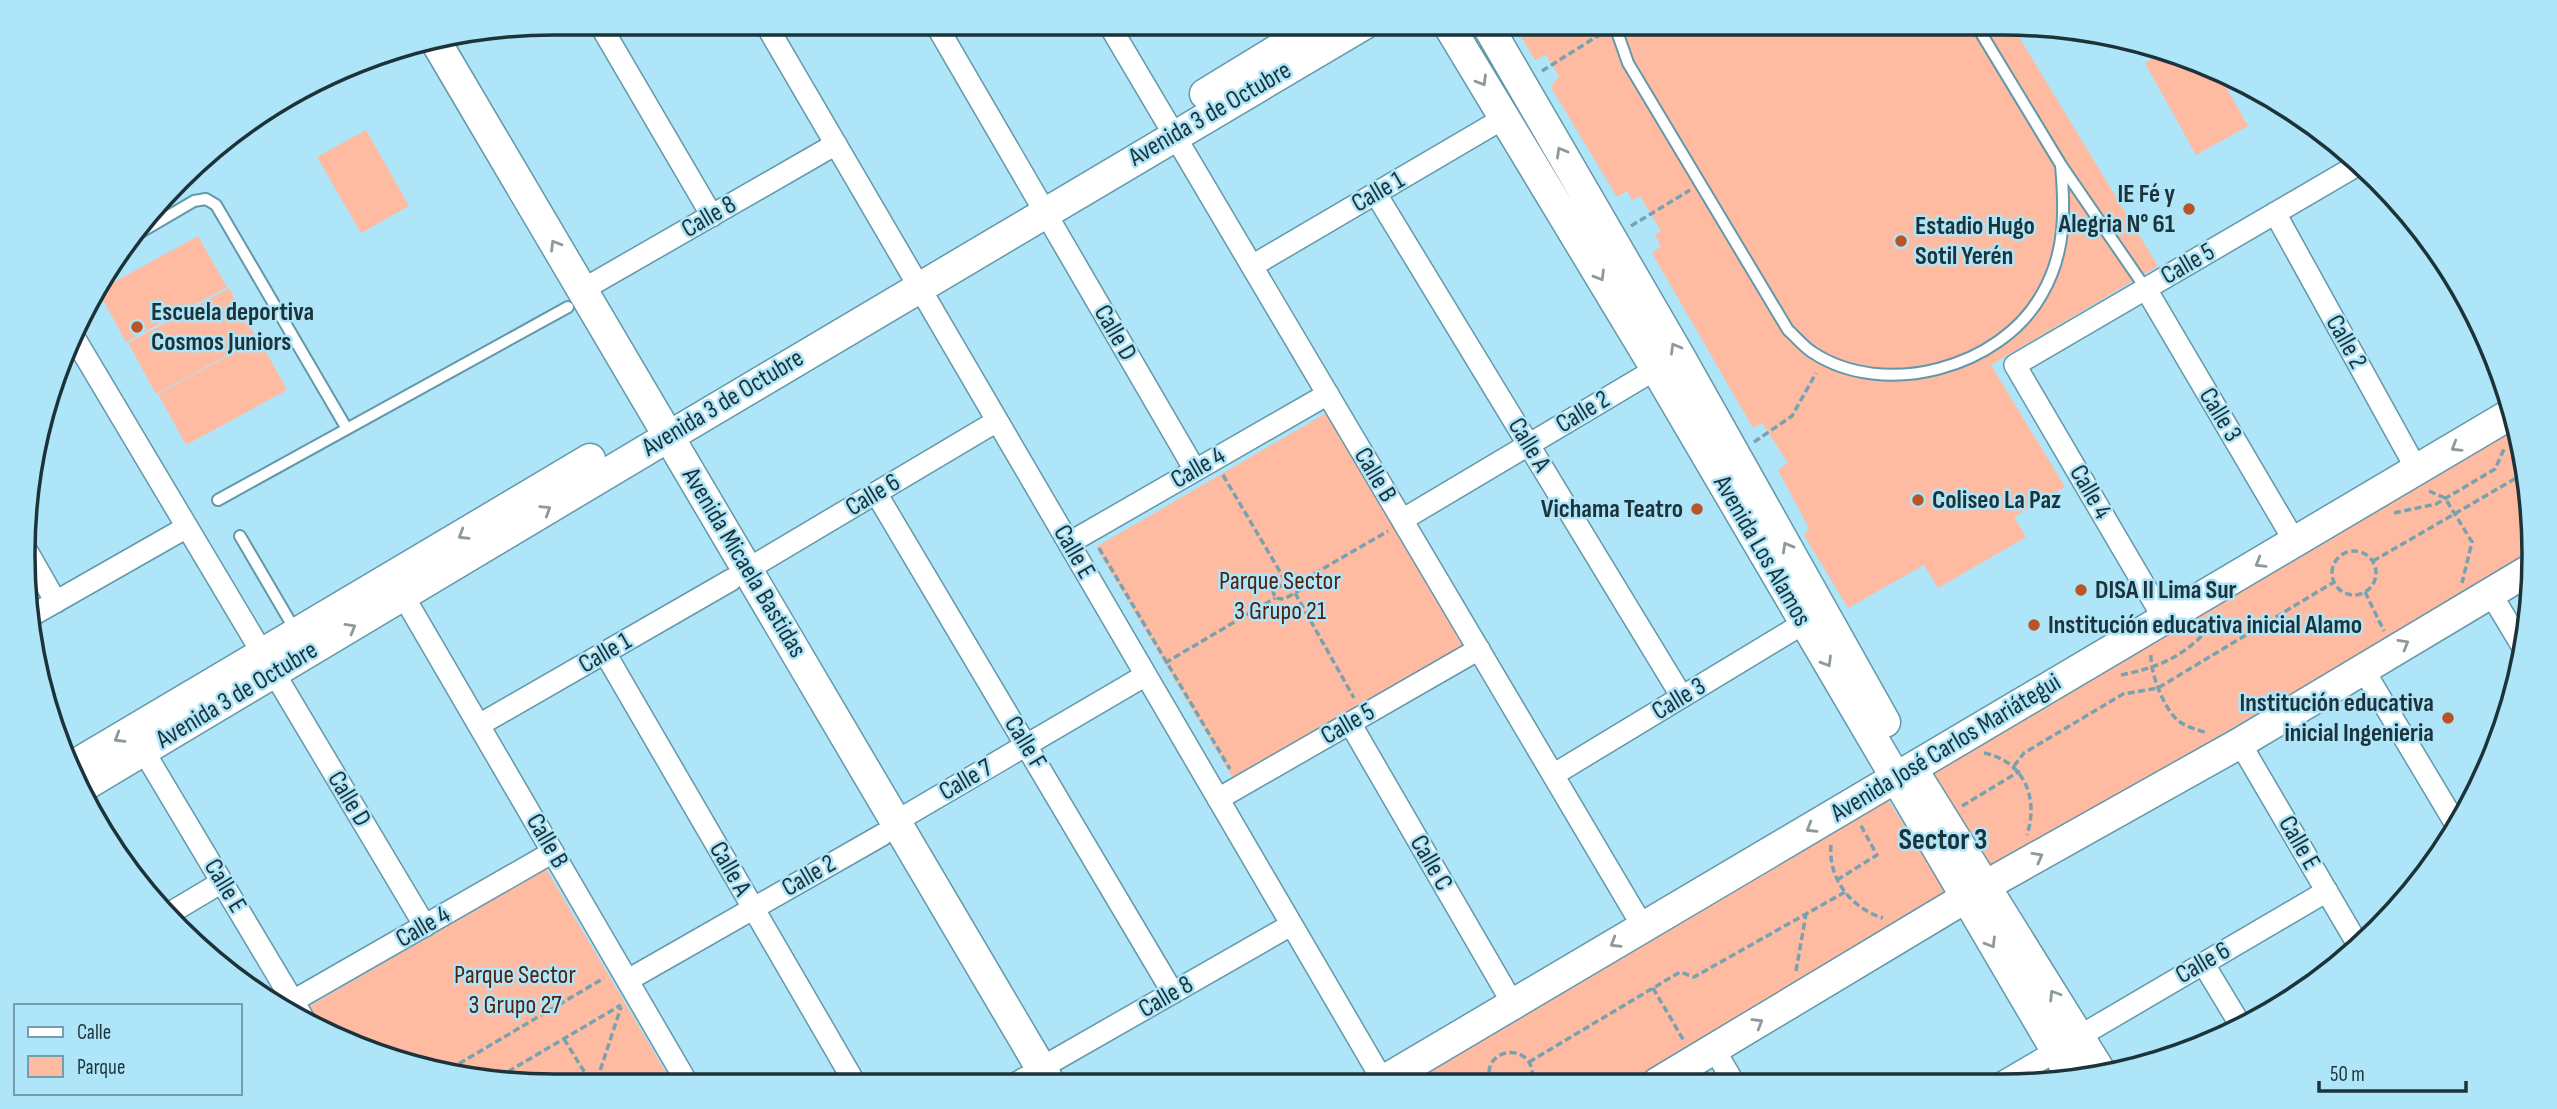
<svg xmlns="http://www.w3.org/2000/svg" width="2557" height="1109" font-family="'Sofia Sans Condensed',sans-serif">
<rect width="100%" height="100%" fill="#aee5f8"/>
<!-- green -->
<path fill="#ffbba2" d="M1513,23L2011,24L2158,266L1991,365L2065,487L2014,517L2026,537L1938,588L1924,565L1848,608L1804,535L1809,528L1778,470L1788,463L1762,423L1753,428L1652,253L1661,246L1655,235L1661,231L1640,196L1632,200L1627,191L1617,197L1551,87L1559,76L1546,55L1535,60Z
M2168,50L2217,71L2248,126L2196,155L2145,63Z
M366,130L409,206L361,233L317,157Z
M198,236L227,287L126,342L98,291Z
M229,288L257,339L156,394L128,343Z
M259,339L287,390L186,445L158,394Z
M1328,412L1465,645L1234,780L1096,547Z
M2517,423L2533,520L2532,552L1992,869L1931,781L1932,768Z
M1887,798L1948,895L1633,1083L1403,1084Z
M546,869L674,1086H555L383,1058L321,1030L308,1007Z"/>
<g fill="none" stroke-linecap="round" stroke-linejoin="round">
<!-- lane casing -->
<g stroke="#6398aa" stroke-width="14">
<path id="lane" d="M1614,23L1628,63L1788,330C1796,337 1803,346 1812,352C1884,400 2001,368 2042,294C2066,253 2065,210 2061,165
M1975,23L2061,165L2146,289
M141,232L194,201L206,199L216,205L347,429
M218,500L568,307
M240,536L295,630"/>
</g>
<!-- street casing -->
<g stroke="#6398aa" stroke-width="24">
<path id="street" d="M599,23L712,216
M765,23L1383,1081
M935,23L1195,470
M1108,23L1643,927
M1376,194L1682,697
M2275,213L2417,470
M1252,266L1504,118
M2146,289L2295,542
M582,290L836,144
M75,339L425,926
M876,493L1173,993
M1402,520L1656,369
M1069,543L1328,394
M24,546L56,602
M748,569L997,421
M2491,594L2524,649
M404,597L689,1086
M29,617L187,527
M2164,619L2015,365L2361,163
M605,653L856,1085
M2363,669L2457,826
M1350,723L1513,1004
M479,725L731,580
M2240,743L2357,943
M143,750L306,1023
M1553,775L1804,623
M1218,799L1479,649
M895,822L1146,675
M170,913L222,882
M2203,963L2241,1026
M628,980L882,835
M293,1001L553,852
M2080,1036L2327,891
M1714,1049L1734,1083
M1041,1068L1291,925
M2003,1082L2056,1051
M1013,1085L1025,1078"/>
</g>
<!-- secondary casing -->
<g stroke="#6398aa" stroke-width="33">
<path id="secondary" d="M1447,23L1656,369L2074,1081
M1486,23L1680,357L1885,722
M436,42L1051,1085
M1205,94L1321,23
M73,766L590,459
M1919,780L2102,1074
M82,787C510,532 936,275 1366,23
M1657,1083L1985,886L2240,743L2531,569
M1378,1084L2514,412"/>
</g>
<!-- path -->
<path stroke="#77a2b0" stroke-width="3.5" stroke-dasharray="7 3.5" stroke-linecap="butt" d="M1542,71L1604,32
M1631,226L1690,190
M1754,442L1792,416L1816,373
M1223,475L1286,582
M2429,491L2445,498L2472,542L2462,583
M2394,513L2436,504L2495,469L2505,447
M1099,548L1230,769
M2332 573a22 22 0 1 1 44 0a22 22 0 1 1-44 0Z
M2373,561L2525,473
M1296,576L1305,579L1304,588L1284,599L1275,598L1273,591Z
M1305,579L1388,531
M2365,592L2384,631
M1295,593L1354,698
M2151,655C2150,673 2165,712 2180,722C2187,727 2199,730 2207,733
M1165,663L1275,598
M2121,675C2163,667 2193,652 2218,616
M1984,753C2024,761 2039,798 2027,835
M2014,766L2024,753L2123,694L2158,688L2334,582
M1962,806L2020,771
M1831,845C1828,879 1851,908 1883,918
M1837,880L1877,855L1860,824
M1796,971L1806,914
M1653,988L1684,1041
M564,1039L590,1081
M1529,1062L1680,972L1694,977L1845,892
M450,1069L604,978
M499,1077L621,1005
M502,1077L569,1086
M597,1080L621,1007
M1490,1083C1480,1042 1542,1043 1531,1083
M585,1086L593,1080L605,1086"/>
<!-- lane -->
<use href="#lane" stroke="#fff" stroke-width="10"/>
<!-- street -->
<use href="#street" stroke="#fff" stroke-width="21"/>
<!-- secondary -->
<use href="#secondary" stroke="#fff" stroke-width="30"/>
</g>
<!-- one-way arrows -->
<defs><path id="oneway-chevron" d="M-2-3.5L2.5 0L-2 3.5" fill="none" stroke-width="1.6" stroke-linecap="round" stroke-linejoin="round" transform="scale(1.75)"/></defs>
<g stroke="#8e999c">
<use href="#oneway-chevron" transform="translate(1482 81) rotate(59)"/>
<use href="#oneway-chevron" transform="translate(1561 152) rotate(-120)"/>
<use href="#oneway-chevron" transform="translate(555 245) rotate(-121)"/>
<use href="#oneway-chevron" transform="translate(1600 276) rotate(59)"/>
<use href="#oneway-chevron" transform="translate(1675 348) rotate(-120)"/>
<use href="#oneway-chevron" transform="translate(2456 447) rotate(149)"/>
<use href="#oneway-chevron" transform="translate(546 510) rotate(-32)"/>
<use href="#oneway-chevron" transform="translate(463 535) rotate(149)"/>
<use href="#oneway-chevron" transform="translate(1787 547) rotate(-119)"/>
<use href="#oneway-chevron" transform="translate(2260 563) rotate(149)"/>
<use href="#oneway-chevron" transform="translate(351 628) rotate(-30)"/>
<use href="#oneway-chevron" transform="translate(2404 644) rotate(-30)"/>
<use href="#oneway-chevron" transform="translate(1827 662) rotate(59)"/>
<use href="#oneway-chevron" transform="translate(119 738) rotate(149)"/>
<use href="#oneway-chevron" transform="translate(1811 828) rotate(149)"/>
<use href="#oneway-chevron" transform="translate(2038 857) rotate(-29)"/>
<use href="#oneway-chevron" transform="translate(1615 943) rotate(149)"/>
<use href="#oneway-chevron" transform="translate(1991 943) rotate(59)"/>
<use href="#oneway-chevron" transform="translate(2054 995) rotate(-122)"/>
<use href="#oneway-chevron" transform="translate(1758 1023) rotate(-31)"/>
</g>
<!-- markers -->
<g fill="#b95328" stroke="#aee5f8" stroke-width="2.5">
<circle cx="2189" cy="209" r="7"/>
<circle cx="1901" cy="241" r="7"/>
<circle cx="137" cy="327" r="7"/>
<circle cx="1918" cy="500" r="7"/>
<circle cx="1697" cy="509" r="7"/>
<circle cx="2081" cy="590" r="7"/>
<circle cx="2034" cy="625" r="7"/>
<circle cx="2448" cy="718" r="7"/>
</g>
<g text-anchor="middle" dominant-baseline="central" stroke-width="5" stroke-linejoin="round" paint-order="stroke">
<!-- street labels -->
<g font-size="26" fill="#1d333a" stroke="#aee5f8">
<text transform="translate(1210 114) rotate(-30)">Avenida 3 de Octubre</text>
<text transform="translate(1378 192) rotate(-30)">Calle 1</text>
<text transform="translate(709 217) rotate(-30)">Calle 8</text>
<text transform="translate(2188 264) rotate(-30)">Calle 5</text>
<text transform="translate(1115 333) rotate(60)">Calle D</text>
<text transform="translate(2346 342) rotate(61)">Calle 2</text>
<text transform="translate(723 403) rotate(-31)">Avenida 3 de Octubre</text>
<text transform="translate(1583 412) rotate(-31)">Calle 2</text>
<text transform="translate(2220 415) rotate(59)">Calle 3</text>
<text transform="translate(1529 445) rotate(59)">Calle A</text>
<text transform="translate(1198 468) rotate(-30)">Calle 4</text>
<text transform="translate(1375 475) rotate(59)">Calle B</text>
<text transform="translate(2090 492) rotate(60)">Calle 4</text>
<text transform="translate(873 495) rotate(-31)">Calle 6</text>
<text transform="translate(1762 551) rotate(60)">Avenida Los Alamos</text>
<text transform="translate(1074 552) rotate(60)">Calle E</text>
<text transform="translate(744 563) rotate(59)">Avenida Micaela Bastidas</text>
<text transform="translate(605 653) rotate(-30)">Calle 1</text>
<text transform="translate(237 695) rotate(-31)">Avenida 3 de Octubre</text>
<text transform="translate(1679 699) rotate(-31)">Calle 3</text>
<text transform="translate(1348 724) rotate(-30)">Calle 5</text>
<text transform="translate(1025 743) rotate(59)">Calle F</text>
<text transform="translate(1946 748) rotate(-31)">Avenida José Carlos Mariátegui</text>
<text transform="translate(966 780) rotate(-30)">Calle 7</text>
<text transform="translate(349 799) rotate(59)">Calle D</text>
<text transform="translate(547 841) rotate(60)">Calle B</text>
<text transform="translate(2299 843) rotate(60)">Calle E</text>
<text transform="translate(1431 863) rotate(60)">Calle C</text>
<text transform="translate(730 869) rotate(60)">Calle A</text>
<text transform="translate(809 876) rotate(-30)">Calle 2</text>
<text transform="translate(225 886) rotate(59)">Calle E</text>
<text transform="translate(423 927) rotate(-30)">Calle 4</text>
<text transform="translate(2203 963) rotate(-30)">Calle 6</text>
<text transform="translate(1166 997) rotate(-30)">Calle 8</text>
</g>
<!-- poi labels -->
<g font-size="26" font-weight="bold" fill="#1d333a" stroke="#aee5f8" text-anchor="start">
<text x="2175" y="194" text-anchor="end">IE Fé y<tspan x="2175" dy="30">Alegria N° 61</tspan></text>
<text x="1915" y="226">Estadio Hugo<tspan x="1915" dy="30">Sotil Yerén</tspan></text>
<text x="151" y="312">Escuela deportiva<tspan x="151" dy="30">Cosmos Juniors</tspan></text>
<text x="1932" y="500">Coliseo La Paz</text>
<text x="1683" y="509" text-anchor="end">Vichama Teatro</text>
<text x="2095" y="590">DISA II Lima Sur</text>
<text x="2048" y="625">Institución educativa inicial Alamo</text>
<text x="2434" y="703" text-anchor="end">Institución educativa<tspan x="2434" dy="30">inicial Ingenieria</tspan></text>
</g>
<!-- park labels -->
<g font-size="26" fill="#512210" stroke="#aee5f8">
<text x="1280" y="581">Parque Sector<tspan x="1280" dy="30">3 Grupo 21</tspan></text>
<text x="515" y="975">Parque Sector<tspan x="515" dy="30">3 Grupo 27</tspan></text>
</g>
<!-- quarter labels -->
<g font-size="30" font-weight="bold" fill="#1d333a" stroke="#aee5f8">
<text x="1943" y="840">Sector 3</text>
</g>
</g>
<!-- crop -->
<path d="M0 0H2557V1109H0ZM554 35H2003A519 519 0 0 1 2522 554V555A519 519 0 0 1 2003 1074H554A519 519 0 0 1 35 555V554A519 519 0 0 1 554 35Z" fill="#aee5f8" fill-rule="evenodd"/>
<path fill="none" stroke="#1d333a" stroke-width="3.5" d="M554 35H2003A519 519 0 0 1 2522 554V555A519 519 0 0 1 2003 1074H554A519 519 0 0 1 35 555V554A519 519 0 0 1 554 35Z"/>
<!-- legend -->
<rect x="14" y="1004" width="228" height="91" fill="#aee5f8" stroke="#749eac" stroke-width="2"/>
<rect x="28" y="1027" width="35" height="10" fill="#ffffff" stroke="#749eac" stroke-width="2"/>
<text x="77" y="1039" font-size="21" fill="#1d333a">Calle</text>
<rect x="28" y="1056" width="35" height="21" fill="#ffbba2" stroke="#749eac" stroke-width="2"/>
<text x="77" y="1074" font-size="21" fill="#1d333a">Parque</text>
<!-- scale -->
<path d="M2319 1081v10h147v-10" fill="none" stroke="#1d333a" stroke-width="3.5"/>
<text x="2330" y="1081" font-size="21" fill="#1d333a" stroke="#aee5f8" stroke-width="5" paint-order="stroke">50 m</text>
</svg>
